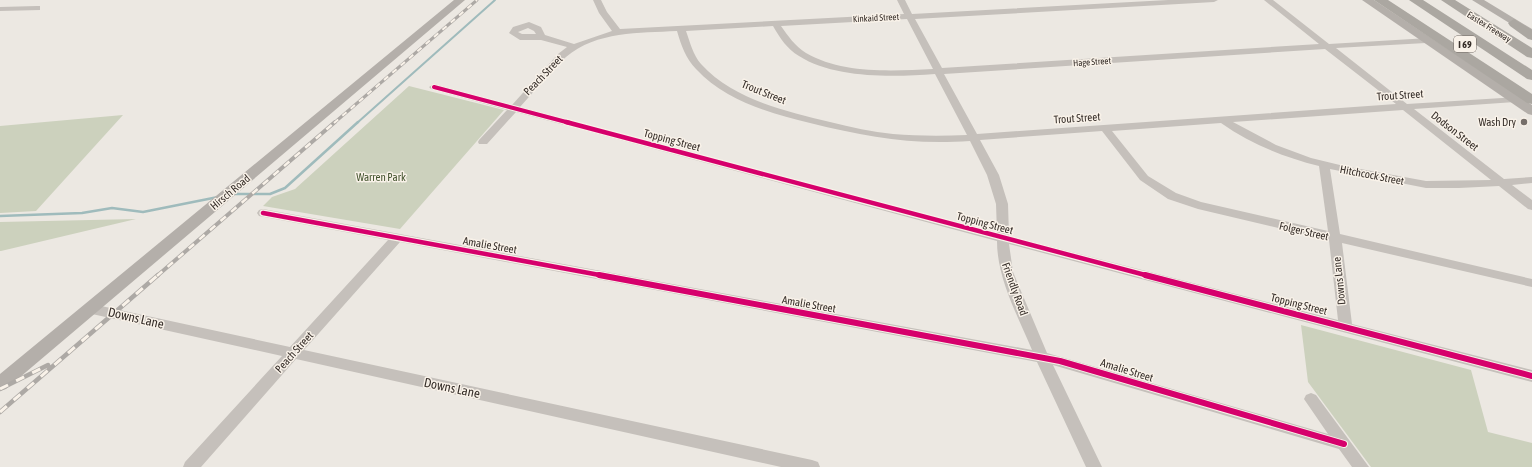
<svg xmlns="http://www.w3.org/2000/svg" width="1532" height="467" font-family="'Asap Condensed',sans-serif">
<rect width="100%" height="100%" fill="#ece8e2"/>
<!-- green -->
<path fill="#ccd1bd" d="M409,86L504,110L400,229L263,206L272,197L295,189Z
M123,115L36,211L0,213V126Z
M136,219L1,251H0V222Z
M1301,325L1471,370L1488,432L1532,443V467H1371L1308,382Z"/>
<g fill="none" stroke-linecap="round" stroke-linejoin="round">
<!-- stream-far1 -->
<path stroke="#9fbbbc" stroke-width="2" d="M357,123L495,0"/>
<!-- stream -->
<path stroke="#9fbbbc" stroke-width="2.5" d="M234,194H270L285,188L358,122
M0,216L82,213L112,208L143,212L218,197"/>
<!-- minor -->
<path fill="#c5c0bb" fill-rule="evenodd" d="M593,0H601L607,12L620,29L904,14L897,0H905L912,14L1168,0H1218L1214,2L915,19L942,68L1319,44L1264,0H1273L1329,44L1429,38L1430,40L1426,43L1336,48L1407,104L1518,97L1520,99L1518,101L1515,102L1414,109L1504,179L1532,177V183L1512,185L1532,200V210L1528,209L1499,186L1459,188H1426L1330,169L1340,234L1532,279V287L1342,243L1352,324L1532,370V382L1009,244L1013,272L1047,353L1328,434L1304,399L1306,395L1311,393L1316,395L1369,467H1352L1339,449L1053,365L1102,467H1086L1037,362L400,242L304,350L812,460L818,462L820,467H781L296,359L201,467H183L185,462L282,356L92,314L87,312L85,309L87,306L92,304L290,347L388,240L259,216L257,213L259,210L263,209L1032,350C1018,316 997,279 997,241L516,112L487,144H479L478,142L479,140L507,110L431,89L429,87L434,84L512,105L558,54L567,47L541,40H520L509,33L513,27L529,22L541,27L545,35L574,44L612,31L599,13ZM907,19L933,69C892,71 842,74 806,53C795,46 788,36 781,26ZM773,26C780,38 787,49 799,56C835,79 894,77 935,74L967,135C942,136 917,136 893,134C872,132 851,127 830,122C785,111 734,100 701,64C693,55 690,42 686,31ZM528,28L534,31L536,34H522L518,32ZM677,31C681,45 686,59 696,69C726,101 769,113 810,123C867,137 910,145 970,141L987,175L996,204L997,233L520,107C535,91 549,71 566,57C597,31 639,33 677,31ZM1325,49L1396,104L977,134L944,74ZM1403,110L1491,180L1426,181L1344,166L1311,158L1276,145L1233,122ZM1221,123C1251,144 1283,157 1319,166L1328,231L1201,202L1176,193L1148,176L1112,131ZM1102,131L1140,180L1168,199L1198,209L1329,240L1338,320L1009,236L1008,204L999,175L980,140Z
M37,6H40V10L0,11V7Z"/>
<!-- major -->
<path fill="#b4afaa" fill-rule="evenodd" d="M454,0H465L6,389L0,391V374Z
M1362,0H1374L1532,105V115L1528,114Z
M1472,0H1484L1532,29V37Z"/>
<!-- highway -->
<path fill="#aba7a1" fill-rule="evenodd" d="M1374,0H1388L1532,94V104L1527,103Z
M1409,0H1423L1532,70V80L1527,79Z
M1441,0H1455L1532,48V58L1527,57Z
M1514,19L1532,30V40L1528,39L1510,26L1508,23Z"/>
<!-- rail-far2 casing -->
<g stroke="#ada9a5" stroke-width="3">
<path id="rail-far2" d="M334,123L477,0"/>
</g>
<!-- rail-far1 casing -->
<g stroke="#ada9a5" stroke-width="4">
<path id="rail-far1" d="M157,276L335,122"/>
</g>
<!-- rail casing -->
<g stroke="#ada9a5" stroke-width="4.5">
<path id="rail" d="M0,389L48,365
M0,412L158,275"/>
</g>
<!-- rail-far2 -->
<use href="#rail-far2" stroke="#f9f2e9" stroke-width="2" stroke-dasharray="5.5" stroke-linecap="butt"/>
<!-- rail-far1 -->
<use href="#rail-far1" stroke="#f9f2e9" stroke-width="2.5" stroke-dasharray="7" stroke-linecap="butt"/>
<!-- rail -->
<use href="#rail" stroke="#f9f2e9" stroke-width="3" stroke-dasharray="9" stroke-linecap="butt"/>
<!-- cycleway-far2 casing -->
<g stroke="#f9f2e9" stroke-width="6">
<path id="cycleway-far2" d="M434,87L570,123"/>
</g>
<!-- cycleway-far1 casing -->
<g stroke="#f9f2e9" stroke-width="7">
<path id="cycleway-far1" d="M566,122L1149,276
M263,213L605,276"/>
</g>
<!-- cycleway casing -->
<g stroke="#f9f2e9" stroke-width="8">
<path id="cycleway" d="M599,275L1060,361L1344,444
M1145,275L1532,376"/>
</g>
<!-- cycleway-far2 -->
<use href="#cycleway-far2" stroke="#d6006c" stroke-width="4"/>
<!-- cycleway-far1 -->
<use href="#cycleway-far1" stroke="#d6006c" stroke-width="4.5"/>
<!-- cycleway -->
<use href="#cycleway" stroke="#d6006c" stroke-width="6"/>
</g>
<!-- markers -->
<circle fill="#766f6a" stroke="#f9f2e9" stroke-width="1.5" cx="1524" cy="122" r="4"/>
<g text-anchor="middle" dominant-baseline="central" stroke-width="3" stroke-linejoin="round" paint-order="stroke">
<!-- far-street labels -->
<g font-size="9" fill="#362e29" stroke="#f9f2e9">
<text transform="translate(876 18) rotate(-3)">Kinkaid Street</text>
<text transform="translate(1489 27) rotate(32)">Eastex Freeway</text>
<text transform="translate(1092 62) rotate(-4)">Hage Street</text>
</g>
<!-- shield labels -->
<rect fill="#f9f2e9" stroke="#706963" stroke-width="1" x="1454" y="36" width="22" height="16" rx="3"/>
<g font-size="10" font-weight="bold" fill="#362e29">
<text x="1465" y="44">I 69</text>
</g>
<!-- street labels -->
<g font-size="11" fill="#362e29" stroke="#f9f2e9">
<text transform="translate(543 75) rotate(-46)">Peach Street</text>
<text transform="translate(764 92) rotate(22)">Trout Street</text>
<text transform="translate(1400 95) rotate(-4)">Trout Street</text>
<text transform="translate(1077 118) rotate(-4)">Trout Street</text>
<text transform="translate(1455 131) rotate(38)">Dodson Street</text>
<text transform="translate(672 140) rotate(15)">Topping Street</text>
<text transform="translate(1372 175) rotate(11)">Hitchcock Street</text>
<text transform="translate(230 192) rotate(-40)">Hirsch Road</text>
<text transform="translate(985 223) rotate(15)">Topping Street</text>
<text transform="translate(1304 231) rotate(13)">Folger Street</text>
<text transform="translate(490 245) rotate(10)">Amalie Street</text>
<text transform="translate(1339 281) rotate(-96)">Downs Lane</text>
<text transform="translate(1015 289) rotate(70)">Friendly Road</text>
<text transform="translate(809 304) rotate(10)">Amalie Street</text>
<text transform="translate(1299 304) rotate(14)">Topping Street</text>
<text transform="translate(294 352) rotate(-48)">Peach Street</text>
<text transform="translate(1127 370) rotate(17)">Amalie Street</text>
</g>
<!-- poi labels -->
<g font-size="11" fill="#362e29" stroke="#f9f2e9" text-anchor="end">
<text x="1516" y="122">Wash Dry</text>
</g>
<!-- park labels -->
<g font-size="11" fill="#43532e" stroke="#f9f2e9">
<text x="381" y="177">Warren Park</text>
</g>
<!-- near-street labels -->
<g font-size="13" fill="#362e29" stroke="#f9f2e9">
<text transform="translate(136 318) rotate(13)">Downs Lane</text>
<text transform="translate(452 388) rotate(12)">Downs Lane</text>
</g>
</g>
</svg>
